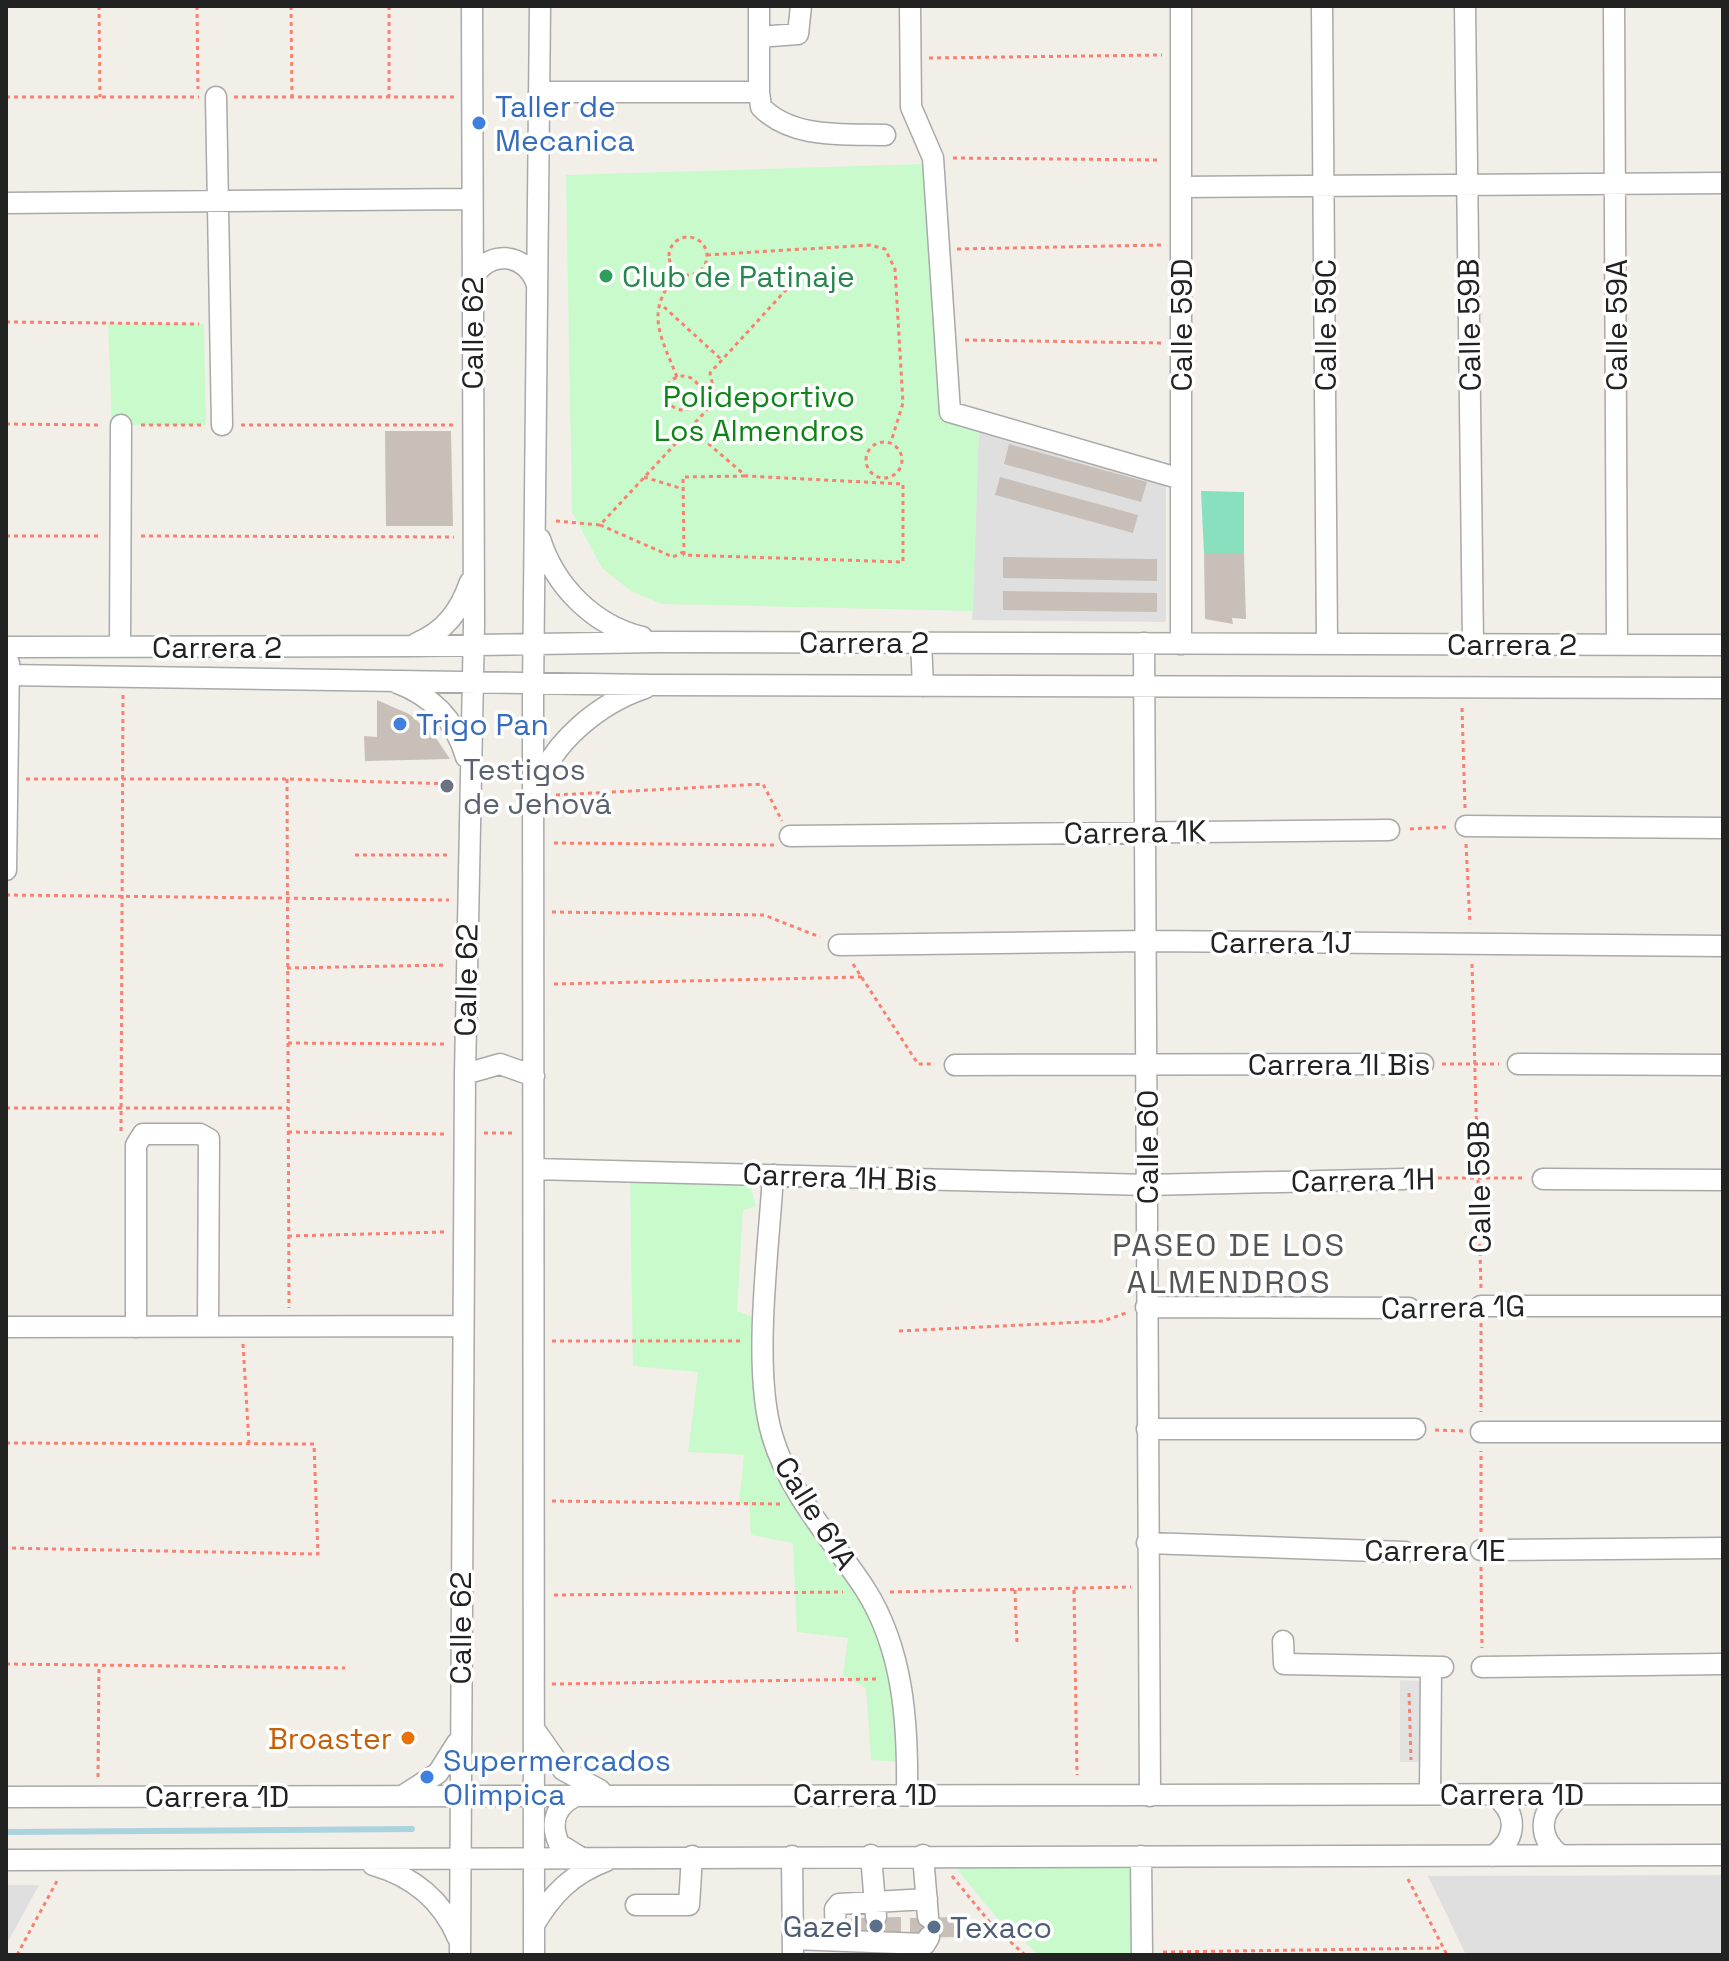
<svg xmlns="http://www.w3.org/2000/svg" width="1729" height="1961" font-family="'Space Grotesk',sans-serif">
<rect width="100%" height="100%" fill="#f2efe9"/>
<!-- residential -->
<path fill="#e0dfdf" d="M979,426L1166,477V622L972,620Z
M1723,1875V1955H1466L1428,1876Z
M6,1885H39L6,1945Z"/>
<!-- park -->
<path fill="#c8facc" d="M923,164L950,412L979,426L973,611L662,604L631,591L602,568L572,512L566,175Z
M108,323L204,324L206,425H112Z
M630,1174L748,1179L756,1206L743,1210L737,1311L765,1322L777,1452L867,1592L900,1678L903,1762L871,1760L866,1688L843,1675L848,1638L797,1632L793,1543L751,1535L749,1504L739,1503L744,1455L688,1452L698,1372L633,1366Z
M1131,1865L1135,1955H1039L997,1918L955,1867Z"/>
<!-- pitch -->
<path fill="#88e0be" d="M1201,491L1244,492V553H1204Z"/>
<!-- parking -->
<path fill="#e2e2e2" d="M1400,1680L1424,1681L1423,1762H1400Z"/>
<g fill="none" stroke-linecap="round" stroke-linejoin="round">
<!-- stream -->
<path stroke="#aad3df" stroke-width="6" d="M6,1832L412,1829"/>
</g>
<!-- building -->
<path fill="#c7bfb8" d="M385,431H451L453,526H386Z
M1009,444L1147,482L1141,502L1004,464Z
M1000,477L1138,515L1133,533L995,495Z
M1204,553H1244L1246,619L1232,618L1233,624L1205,619Z
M1003,557L1157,559V581L1003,578Z
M1003,591L1157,593V612L1003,610Z
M377,700L409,714L434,735L450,759L365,761L364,736L377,737Z
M901,1917V1935L851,1936V1918Z
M958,1917V1937L910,1938V1918Z"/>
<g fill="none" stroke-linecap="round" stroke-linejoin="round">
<!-- minor casing -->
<g stroke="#a9a9a9" stroke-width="23">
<path id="minor" d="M910,6L911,107L933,158L950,412L1181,479
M1181,6V644
M1322,6L1327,644
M1465,6L1473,644
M1614,6L1617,644
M759,37L798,34L801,6
M539,92H759V6
M759,92L761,107C792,139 844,134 885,135
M216,97L222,425
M1181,187L1723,183
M6,203L471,199
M472,281C486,248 527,252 537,285
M540,539C555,586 593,625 642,637
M921,642L923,686
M417,643C445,631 460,611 470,582
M1144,643L1150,1796
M6,647L410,646L657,642L1723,645
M120,647L121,425
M6,675L653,685L1723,688
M395,682C432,696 455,719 466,757
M537,787C553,741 600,703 645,688
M1466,826L1723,828
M790,836L1389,830
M6,870L9,663
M839,945L1146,941L1723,946
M1518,1064L1723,1065
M955,1065L1423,1064
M465,1074L500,1064L534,1076
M534,1169L1147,1185L1404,1179
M773,1175C769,1248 752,1367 772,1435C789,1494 832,1539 865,1589C904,1650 908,1725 907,1794
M1543,1179L1723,1180
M1481,1306H1723
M1146,1307L1409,1308
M6,1327L462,1326
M136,1327V1145L143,1134H200L209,1139L208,1326
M1147,1429H1415
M1481,1432H1723
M1147,1543L1405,1552
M1481,1550L1723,1548
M1283,1641L1284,1664L1443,1667
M1482,1667L1723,1664
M535,1730L563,1770L600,1790
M1430,1794L1431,1667
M404,1795L438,1773L457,1743
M6,1797L1723,1794
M871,1855L876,1917
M923,1855L928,1917
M1560,1855C1537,1837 1539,1812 1562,1795
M792,1856L793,1955
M1141,1856L1142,1955
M1493,1856C1518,1838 1518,1813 1494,1795
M580,1857L559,1844C549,1821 556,1804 580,1794
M6,1860L1723,1855
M373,1865C412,1876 442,1900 458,1938
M636,1905H689L692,1856
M534,1925C552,1894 572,1874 606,1861
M793,1939L925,1944L929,1937
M836,1940L835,1909L839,1904L927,1899
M460,1955L465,1074L474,626L472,6
M534,1955L533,694L540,6"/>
</g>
<!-- path -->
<path stroke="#fa8072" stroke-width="3" stroke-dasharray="4 4" stroke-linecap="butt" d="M99,6L100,97
M197,6L198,89
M291,6L292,97
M389,6V97
M929,58L1162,55
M6,97H199
M234,97H455
M953,158L1161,160
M669 256a19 19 0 1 1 38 0a19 19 0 1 1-38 0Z
M957,249L1161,245
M707,255L870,245L885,249L895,269L903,403L891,442
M664,307L722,360
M6,322L199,324
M965,340L1162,343
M666 393a17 17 0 1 1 34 0a17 17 0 1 1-34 0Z
M677,377C660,334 644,312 678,273
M6,424L101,425
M141,425H201
M241,425H453
M690,428L746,476L903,484V562L684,555L683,477L746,476
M866 460a18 18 0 1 1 36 0a18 18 0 1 1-36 0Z
M644,477L683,489
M556,521L600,525L716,400L710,373L796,279
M600,525L673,557L683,552
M6,536H102
M141,536L454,537
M1462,708L1465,808
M26,779H287L451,784
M287,779L289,1308
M556,795L763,784L782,821
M1410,829L1446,827
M554,843L774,845
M1466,844L1470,924
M355,855H449
M6,895L449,900
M552,912L764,915L820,937
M853,964L918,1064H935
M1472,964L1481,1288
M287,968L447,965
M554,984L862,977
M288,1043L447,1044
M1442,1064H1499
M6,1108H288
M121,1131L123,694
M288,1132L444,1134
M484,1133H512
M1422,1178H1523
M288,1236L444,1232
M1429,1308L1461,1307
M1481,1323V1412
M899,1331L1103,1321L1129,1312
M552,1341H744
M243,1344L249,1444
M1435,1430L1464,1431
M6,1443L314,1444L318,1554L6,1548
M552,1501L780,1504
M1481,1532V1451
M1424,1552L1461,1551
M1481,1567L1482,1648
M1015,1590L1017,1643
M1074,1590L1077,1775
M890,1592L1131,1587
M554,1595L843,1592
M6,1664L345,1668
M552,1684L880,1679
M1409,1693L1411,1760
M98,1777L99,1665
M952,1876L992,1925L1025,1955
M1408,1879L1447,1955
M1163,1952L1443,1948
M17,1955L57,1881"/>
<!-- minor -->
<use href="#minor" stroke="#fff" stroke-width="20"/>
</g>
<!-- markers -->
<g fill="#3f7fe0" stroke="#fff" stroke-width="3">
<circle cx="479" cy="123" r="8"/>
<circle cx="400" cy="724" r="8"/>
<circle cx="427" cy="1777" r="8"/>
</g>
<circle fill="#2e9e5b" stroke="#fff" stroke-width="3" cx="606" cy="276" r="8"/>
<circle fill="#6b7280" stroke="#fff" stroke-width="3" cx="447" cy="786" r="8"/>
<circle fill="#e8710a" stroke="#fff" stroke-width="3" cx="408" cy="1738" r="8"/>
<g fill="#5c6f8a" stroke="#fff" stroke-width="3">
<circle cx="876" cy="1926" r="8"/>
<circle cx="934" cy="1927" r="8"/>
</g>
<g text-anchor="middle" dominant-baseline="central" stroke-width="7" stroke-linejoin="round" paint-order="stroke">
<!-- shop labels -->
<g font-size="30" fill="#366cbe" stroke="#fff" text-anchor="start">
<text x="495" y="106">Taller de<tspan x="495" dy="34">Mecanica</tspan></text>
<text x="416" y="724">Trigo Pan</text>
<text x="443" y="1760">Supermercados<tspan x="443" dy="34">Olimpica</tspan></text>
</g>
<!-- leisure labels -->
<g font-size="30" fill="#27864d" stroke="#fff" text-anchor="start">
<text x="622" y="276">Club de Patinaje</text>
</g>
<!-- street labels -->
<g font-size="30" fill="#222" stroke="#fff">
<text transform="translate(1181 325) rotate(-90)">Calle 59D</text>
<text transform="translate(1325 325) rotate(-90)">Calle 59C</text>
<text transform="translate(1469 325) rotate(-91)">Calle 59B</text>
<text transform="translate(1616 325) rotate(-90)">Calle 59A</text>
<text transform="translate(472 333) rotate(-90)">Calle 62</text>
<text x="864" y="642">Carrera 2</text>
<text x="1512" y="644">Carrera 2</text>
<text x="217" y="647">Carrera 2</text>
<text transform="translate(1135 832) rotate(-1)">Carrera 1K</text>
<text x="1281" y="942">Carrera 1J</text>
<text transform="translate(466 980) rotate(-89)">Calle 62</text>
<text x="1339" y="1064">Carrera 1I Bis</text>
<text transform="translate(1147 1147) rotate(-90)">Calle 60</text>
<text transform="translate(840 1177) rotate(2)">Carrera 1H Bis</text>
<text transform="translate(1363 1180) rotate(-1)">Carrera 1H</text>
<text transform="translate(1479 1187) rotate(-91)">Calle 59B</text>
<text transform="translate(1453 1307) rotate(-1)">Carrera 1G</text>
<text transform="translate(816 1513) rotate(58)">Calle 61A</text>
<text x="1435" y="1550">Carrera 1E</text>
<text transform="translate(460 1628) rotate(-90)">Calle 62</text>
<text x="865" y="1794">Carrera 1D</text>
<text x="1512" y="1794">Carrera 1D</text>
<text x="217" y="1796">Carrera 1D</text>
</g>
<!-- park labels -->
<g font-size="30" fill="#0c8416" stroke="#fff">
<text x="759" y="396">Polideportivo<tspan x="759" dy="34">Los Almendros</tspan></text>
</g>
<!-- worship labels -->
<g font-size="30" fill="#5b616d" stroke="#fff" text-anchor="start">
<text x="463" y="769">Testigos<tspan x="463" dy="34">de Jehová</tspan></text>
</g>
<!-- food labels -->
<g font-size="30" fill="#c56008" stroke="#fff" text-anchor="end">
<text x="392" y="1738">Broaster</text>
</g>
<!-- service labels -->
<g font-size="30" fill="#4e5e75" stroke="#fff" text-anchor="end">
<text x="860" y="1926">Gazel</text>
<text x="950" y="1927" text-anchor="start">Texaco</text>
</g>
<!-- neighbourhood labels -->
<g font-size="32" letter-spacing="2" fill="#555" stroke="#fff">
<text x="1229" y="1245">PASEO DE LOS<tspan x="1229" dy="37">ALMENDROS</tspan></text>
</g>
</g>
<!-- border -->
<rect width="1729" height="1961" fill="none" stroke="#222222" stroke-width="16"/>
</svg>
